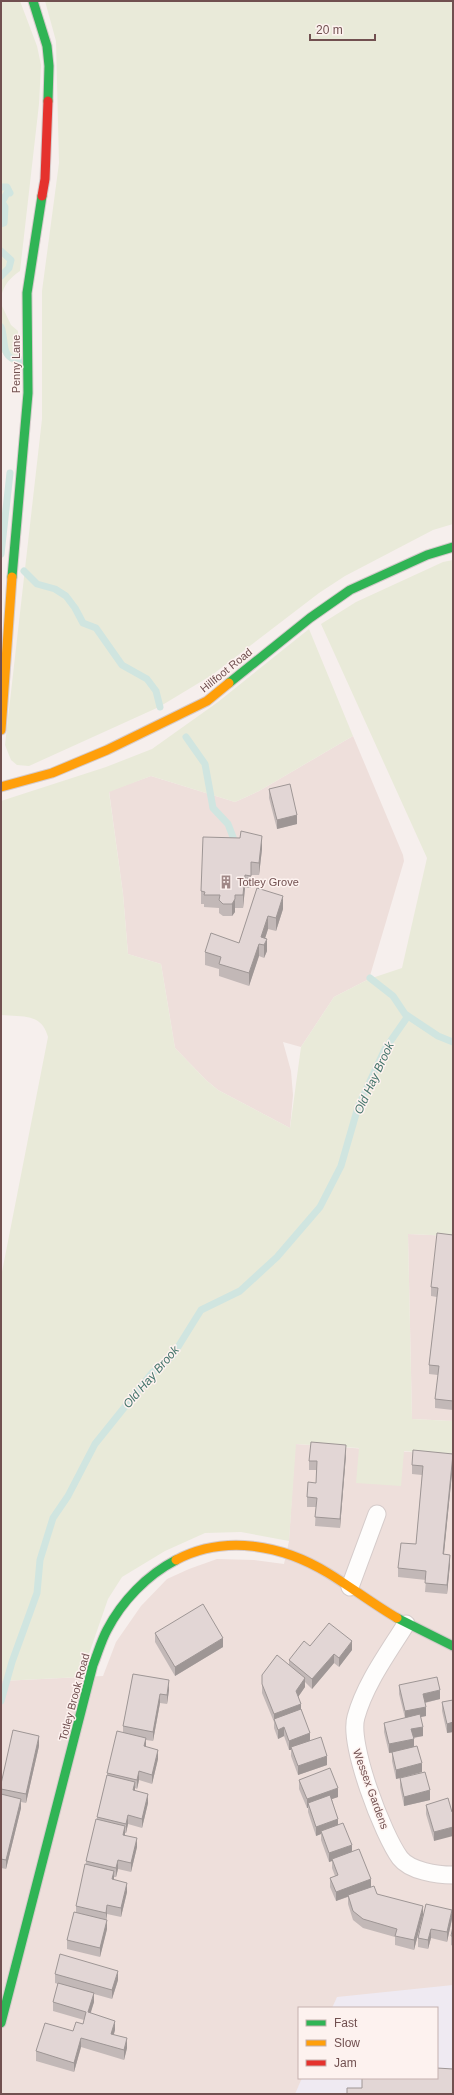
<svg xmlns="http://www.w3.org/2000/svg" width="454" height="2095" font-family="Arial,sans-serif">
<rect width="100%" height="100%" fill="#f6efed"/>
<!-- residential -->
<path fill="#eedfdb" fill-rule="evenodd" d="M353,736L403,855L404,861L369,979L334,997L301,1047L283,1042L291,1071L293,1095L290,1128L218,1090L206,1080L175,1048L161,964L128,954L123,894L109,791L151,776L235,802L259,791Z
M408,1234L453,1236V1421L412,1419Z
M295,1444L453,1455V2094H1V1681L103,1676L116,1642L141,1606L167,1579L189,1569L217,1559L254,1560L284,1564L289,1541ZM299,2008H437V2078H299Z"/>
<!-- education -->
<path fill="#efeaf2" d="M453,1985V2094H295L302,2078H437V2008H332L337,1997Z"/>
<!-- green -->
<path fill="#e9ead9" d="M1,1H20L37,46L41,65L39,104L20,271C10,278 4,284 1,297Z
M45,1H453V524L433,530L345,576L319,593L212,675L159,707L29,766L17,765L11,760L5,745L42,419V291L59,163L56,41Z
M1,304L11,325L18,331V370L1,351Z
M453,560V1236L408,1234L412,1419L453,1421V1455L404,1451L401,1486L356,1483L359,1448L296,1444L289,1541L241,1532L205,1533L165,1551L122,1577L108,1599L81,1677L1,1681V1277L48,1037C42,1013 22,1017 1,1015V801L106,767L152,749L218,702L309,629L353,736L259,791L235,802L151,776L109,792L123,894L128,954L161,964L175,1048L206,1080L218,1090L290,1128L301,1047L334,997L369,979L402,968L427,858L321,624L356,602L443,562Z"/>
<g fill="none" stroke-linecap="round" stroke-linejoin="round">
<!-- stream -->
<path stroke="#d0e5e0" stroke-width="7" d="M1,187H7L10,193H7L2,202L5,207L4,223L1,224
M1,251L11,260L9,268L1,276
M1,327C6,337 0,361 19,359V365
M1,554L10,473
M24,571L37,584L55,589L66,596L75,608L83,623L96,628L122,665L147,679L156,691L160,707
M186,737L205,764L213,808L228,824L233,837
M370,978L393,996L405,1014L408,1016
M1,1701L12,1662L37,1593L40,1560L53,1518L68,1496L95,1444L152,1373L173,1355L201,1310L240,1291L277,1257L320,1207L341,1166L358,1107L385,1049L408,1016L438,1036L453,1042"/>
<!-- street casing -->
<g stroke="#d5cbca" stroke-width="19">
<path id="street" d="M350,1587L377,1514
M406,1624C388,1653 365,1684 356,1717C348,1744 383,1835 400,1858C410,1871 437,1875 453,1875"/>
</g>
<!-- fast casing -->
<g stroke="#d5caca" stroke-width="11">
<path id="fast" d="M33,1L47,46L49,66L48,101
M12,577L28,393L27,293L42,196
M229,683L310,618L350,590L427,555L453,547
M397,1618L453,1646
M1,2023L93,1665C98,1653 101,1641 107,1630C122,1601 147,1575 176,1560"/>
</g>
<!-- slow casing -->
<g stroke="#d5caca" stroke-width="11">
<path id="slow" d="M1,730L12,577
M1,787L52,773L107,750L207,701L229,683
M176,1560C225,1534 282,1545 328,1573C351,1587 373,1604 397,1618"/>
</g>
<!-- jam casing -->
<g stroke="#d5caca" stroke-width="11">
<path id="jam" d="M42,196L45,179L48,101"/>
</g>
<!-- street -->
<use href="#street" stroke="#fefdfc" stroke-width="17"/>
<!-- fast -->
<use href="#fast" stroke="#30b455" stroke-width="9"/>
<!-- slow -->
<use href="#slow" stroke="#ff9f0a" stroke-width="9"/>
<!-- jam -->
<use href="#jam" stroke="#e5322d" stroke-width="9"/>
</g>
<!-- wall -->
<path fill="#c2b8b7" d="M269,789L297,824L277,829L269,798Z
M262,849L259,875H251V888H245L243,908H235V912L232,916H223L219,913V908L204,907V904H201V891Z
M257,888L283,909L276,931L268,929L265,938L267,951L264,958L259,956L249,986L219,976V969L205,965V952L239,943Z
M453,1235V1410L435,1408V1399L438,1375L429,1374V1365L437,1297L431,1296V1287Z
M346,1455L340,1528L315,1526L316,1507H307V1497L316,1483L317,1470H309V1461Z
M453,1463L444,1554L450,1564L447,1594L425,1592L426,1580L398,1577V1568L416,1544L422,1475L412,1474V1465Z
M155,1633L223,1647L175,1676L155,1642Z
M310,1646L352,1650L339,1667L334,1663L312,1689L305,1682V1687L298,1697L301,1709L310,1741L327,1765L298,1775L291,1756V1750H289L284,1736L278,1739L274,1728V1722L262,1693V1675L289,1665V1660Z
M133,1674L169,1690L167,1704L160,1703L153,1741L146,1740V1747L158,1759L152,1784L139,1780L137,1789L135,1788V1791L148,1803L142,1828L128,1824L126,1833H125V1835L137,1847L131,1872L118,1869L116,1877H114V1880L127,1892L121,1917L107,1914L106,1920L107,1929L100,1957L67,1949V1940L76,1912V1906L86,1864V1861L97,1820V1817L107,1775V1773L123,1732V1726Z
M399,1685L440,1699L425,1703L426,1716L421,1717L423,1736L414,1738V1747L422,1772L396,1779L392,1761V1753H389L384,1732V1723L405,1718L399,1694Z
M453,1700V1732L447,1733L442,1711V1702Z
M39,1746L26,1803L21,1802V1808L6,1869L1,1868V1784Z
M400,1778L430,1800L404,1806L400,1787Z
M299,1780L338,1797L332,1799L338,1824L352,1851L371,1887L377,1894L423,1915L414,1950L395,1945V1937L363,1928L353,1920L348,1904V1897L336,1901L330,1887V1878L335,1876L332,1868V1861L329,1862L321,1840V1834L316,1836L308,1812V1808H307L299,1789Z
M426,1805L452,1812L434,1841L426,1814Z
M426,1904L452,1919L447,1942L431,1938L428,1949L418,1947V1938Z
M453,1926V1946L451,1945V1936Z
M55,1974L118,1980L112,1999L94,1994V2002L90,2013L115,2030L114,2034L127,2048L124,2060L81,2047L74,2072L36,2061V2051L73,2031L83,2024L84,2020L53,2011V2002L58,1984L55,1983Z"/>
<!-- shaded-wall -->
<path fill="#9e9695" d="M297,815V824L277,829V820Z
M262,836V849L259,875V863Z
M245,875V888L243,908V895Z
M283,896V909L276,931V918Z
M235,899V912L232,916V904Z
M268,916V929L263,945L261,937Z
M267,939V951L264,958V945Z
M259,944V956L249,986V973Z
M346,1445V1455L340,1528V1519Z
M453,1454V1463L443,1563V1554Z
M450,1555V1564L447,1594V1585Z
M223,1638V1647L175,1676V1667Z
M352,1641V1650L339,1667V1658Z
M334,1654V1663L312,1689V1679Z
M305,1678V1687L296,1700V1691Z
M169,1680V1690L167,1704V1695Z
M440,1690V1699L423,1703V1694Z
M160,1694V1703L153,1741V1732Z
M301,1704V1714L274,1720V1714Z
M426,1707V1716L405,1720V1711Z
M453,1722V1732L447,1733V1724Z
M284,1727V1736L278,1739V1730Z
M423,1727V1736L411,1738V1729Z
M310,1733V1742L291,1747V1750H289V1741Z
M39,1736V1746L26,1803V1794Z
M146,1738V1747L144,1746Z
M414,1739V1748L389,1753V1744Z
M158,1750V1759L152,1784V1775Z
M327,1756V1765L298,1775V1766Z
M422,1763V1772L396,1779V1770Z
M139,1771V1780L137,1789V1780Z
M135,1782V1791L133,1790Z
M338,1788V1797L309,1807L308,1803V1808H307V1799Z
M430,1790V1800L404,1806V1797Z
M148,1794V1803L142,1828V1819Z
M21,1799V1808L6,1869V1860Z
M128,1815V1824L126,1833V1824Z
M338,1819V1828L321,1831V1834L316,1836V1827Z
M125,1826V1836L123,1835Z
M453,1827V1836L434,1841V1832Z
M137,1838V1847L131,1872V1863Z
M352,1845V1854L332,1859V1861L329,1862V1853Z
M118,1860V1869L116,1877V1868Z
M114,1871V1880L112,1879Z
M2,1872V1881L1,1886V1877Z
M371,1879V1888L336,1901V1892Z
M127,1883V1892L121,1917V1908Z
M107,1905V1914L106,1922V1913Z
M423,1906V1915L414,1950V1940Z
M452,1910V1919L447,1942V1932Z
M107,1920V1929L100,1957V1948Z
M431,1929V1938L428,1949V1940Z
M118,1971V1980L112,1999V1990Z
M94,1993V2002L88,2022V2012Z
M115,2021V2030L111,2043V2034Z
M81,2038V2047L74,2072V2063Z
M127,2038V2048L124,2060V2050Z"/>
<!-- building -->
<path fill="#e2d6d5" stroke="#9e9695" d="M290,784L297,815L277,820L269,789Z
M241,831L262,836L259,863L251,862V876L245,875L243,895H235V899L232,904H223L219,900L220,895H204L205,892L201,891L203,837L240,838Z
M257,888L283,896L276,918L268,916L261,937L267,939L264,945L259,944L249,973L219,964L221,957L205,952L211,933L239,943Z
M437,1233L453,1235V1401L435,1399L439,1366L429,1365L438,1288L431,1287Z
M311,1442L346,1445L340,1519L315,1517L317,1498L307,1497L308,1482L316,1483L317,1461H309Z
M413,1450L453,1454L443,1554L450,1555L447,1585L425,1583L426,1571L398,1568L401,1543L416,1544L423,1466L412,1465Z
M203,1604L223,1638L175,1667L155,1633Z
M329,1623L352,1641L339,1658L334,1654L312,1679L289,1660L304,1641L310,1646Z
M277,1655L305,1678L296,1691L301,1704L274,1714L262,1684V1675Z
M133,1674L169,1680L167,1695L160,1694L153,1732L123,1726Z
M437,1677L440,1690L423,1694L426,1707L405,1711L399,1685Z
M453,1700V1722L447,1724L442,1702Z
M301,1709L310,1733L289,1741L284,1727L278,1730L274,1719Z
M420,1714L423,1727L411,1729L414,1739L389,1744L384,1723Z
M13,1730L39,1736L26,1794L1,1789V1784Z
M117,1731L146,1738L144,1746L158,1750L152,1775L139,1771L137,1780L107,1773Z
M321,1737L327,1756L298,1766L291,1747Z
M417,1746L422,1763L396,1770L392,1752Z
M330,1768L338,1788L307,1799L299,1780Z
M425,1772L430,1790L404,1797L400,1778Z
M107,1775L135,1782L133,1790L148,1794L142,1819L128,1815L126,1824L97,1817Z
M1,1794L21,1799L6,1860L1,1859Z
M330,1795L338,1819L316,1827L308,1803Z
M448,1798L452,1812H453V1827L434,1832L426,1805Z
M96,1819L125,1826L123,1835L137,1838L131,1863L118,1860L116,1868L86,1861Z
M343,1823L352,1845L329,1853L321,1831Z
M359,1849L371,1879L336,1892L330,1878L338,1875L332,1859Z
M85,1864L114,1871L112,1879L127,1883L121,1908L107,1905L106,1913L76,1906Z
M374,1886L377,1894L423,1906L414,1940L395,1936L397,1929L363,1919L353,1911L348,1895Z
M426,1904L452,1910L447,1932L431,1929L428,1940L418,1938Z
M74,1912L107,1920L100,1948L67,1940Z
M453,1926V1936H451Z
M60,1954L118,1971L112,1990L55,1974Z
M58,1983L94,1993L88,2012L115,2021L111,2034L127,2038L124,2050L81,2038L74,2063L36,2051L45,2023L73,2031L76,2022L83,2024L86,2012L53,2002Z
M437,2068L453,2069V2094H347V2088H362V2078H437Z"/>
<!-- icons -->
<defs>
<g id="building-bare" transform="scale(1.08)"><path d="M-4-6H4V6H1V3H-1V6H-4ZM-2.5-4.3h1.7v1.8h-1.7ZM.8-4.3h1.7v1.8H.8ZM-2.5-1h1.7V.8h-1.7ZM.8-1h1.7V.8H.8Z" fill="#a08887" stroke="#fdf2ef" stroke-width="2.5" paint-order="stroke"/></g>
</defs>
<g fill-rule="evenodd">
<use href="#building-bare" x="226" y="882"/>
</g>
<g text-anchor="middle" dominant-baseline="central" stroke-width="3" stroke-linejoin="round" paint-order="stroke">
<!-- street labels -->
<g font-size="11" fill="#715050" stroke="#fdf2ef">
<text transform="translate(16 364) rotate(-90)">Penny Lane</text>
<text transform="translate(226 670) rotate(-39)">Hillfoot Road</text>
<text transform="translate(74 1697) rotate(-75)">Totley Brook Road</text>
<text transform="translate(371 1789) rotate(70)">Wessex Gardens</text>
</g>
<!-- poi labels -->
<g font-size="11" fill="#715050" stroke="#fdf2ef" text-anchor="start">
<text x="237" y="882">Totley Grove</text>
</g>
<!-- water labels -->
<g font-size="12" font-style="italic" fill="#45756c" stroke="#fdf2ef">
<text transform="translate(374 1078) rotate(-65)">Old Hay Brook</text>
<text transform="translate(151 1377) rotate(-49)">Old Hay Brook</text>
</g>
</g>
<!-- border -->
<rect width="454" height="2095" fill="none" stroke="#715050" stroke-width="4"/>
<!-- legend -->
<rect x="298" y="2007" width="140" height="72" fill="#fdf2ef" stroke="#c5b1af"/>
<rect x="306" y="2020" width="20" height="6" fill="#30b455" stroke="#c5b1af"/>
<text x="334" y="2027" font-size="12" fill="#715050">Fast</text>
<rect x="306" y="2040" width="20" height="6" fill="#ff9f0a" stroke="#c5b1af"/>
<text x="334" y="2047" font-size="12" fill="#715050">Slow</text>
<rect x="306" y="2060" width="20" height="6" fill="#e5322d" stroke="#c5b1af"/>
<text x="334" y="2067" font-size="12" fill="#715050">Jam</text>
<!-- scale -->
<path d="M310 34v6h65v-6" fill="none" stroke="#715050" stroke-width="2"/>
<text x="316" y="34" font-size="12" fill="#715050" stroke="#fdf2ef" stroke-width="3" paint-order="stroke">20 m</text>
</svg>
